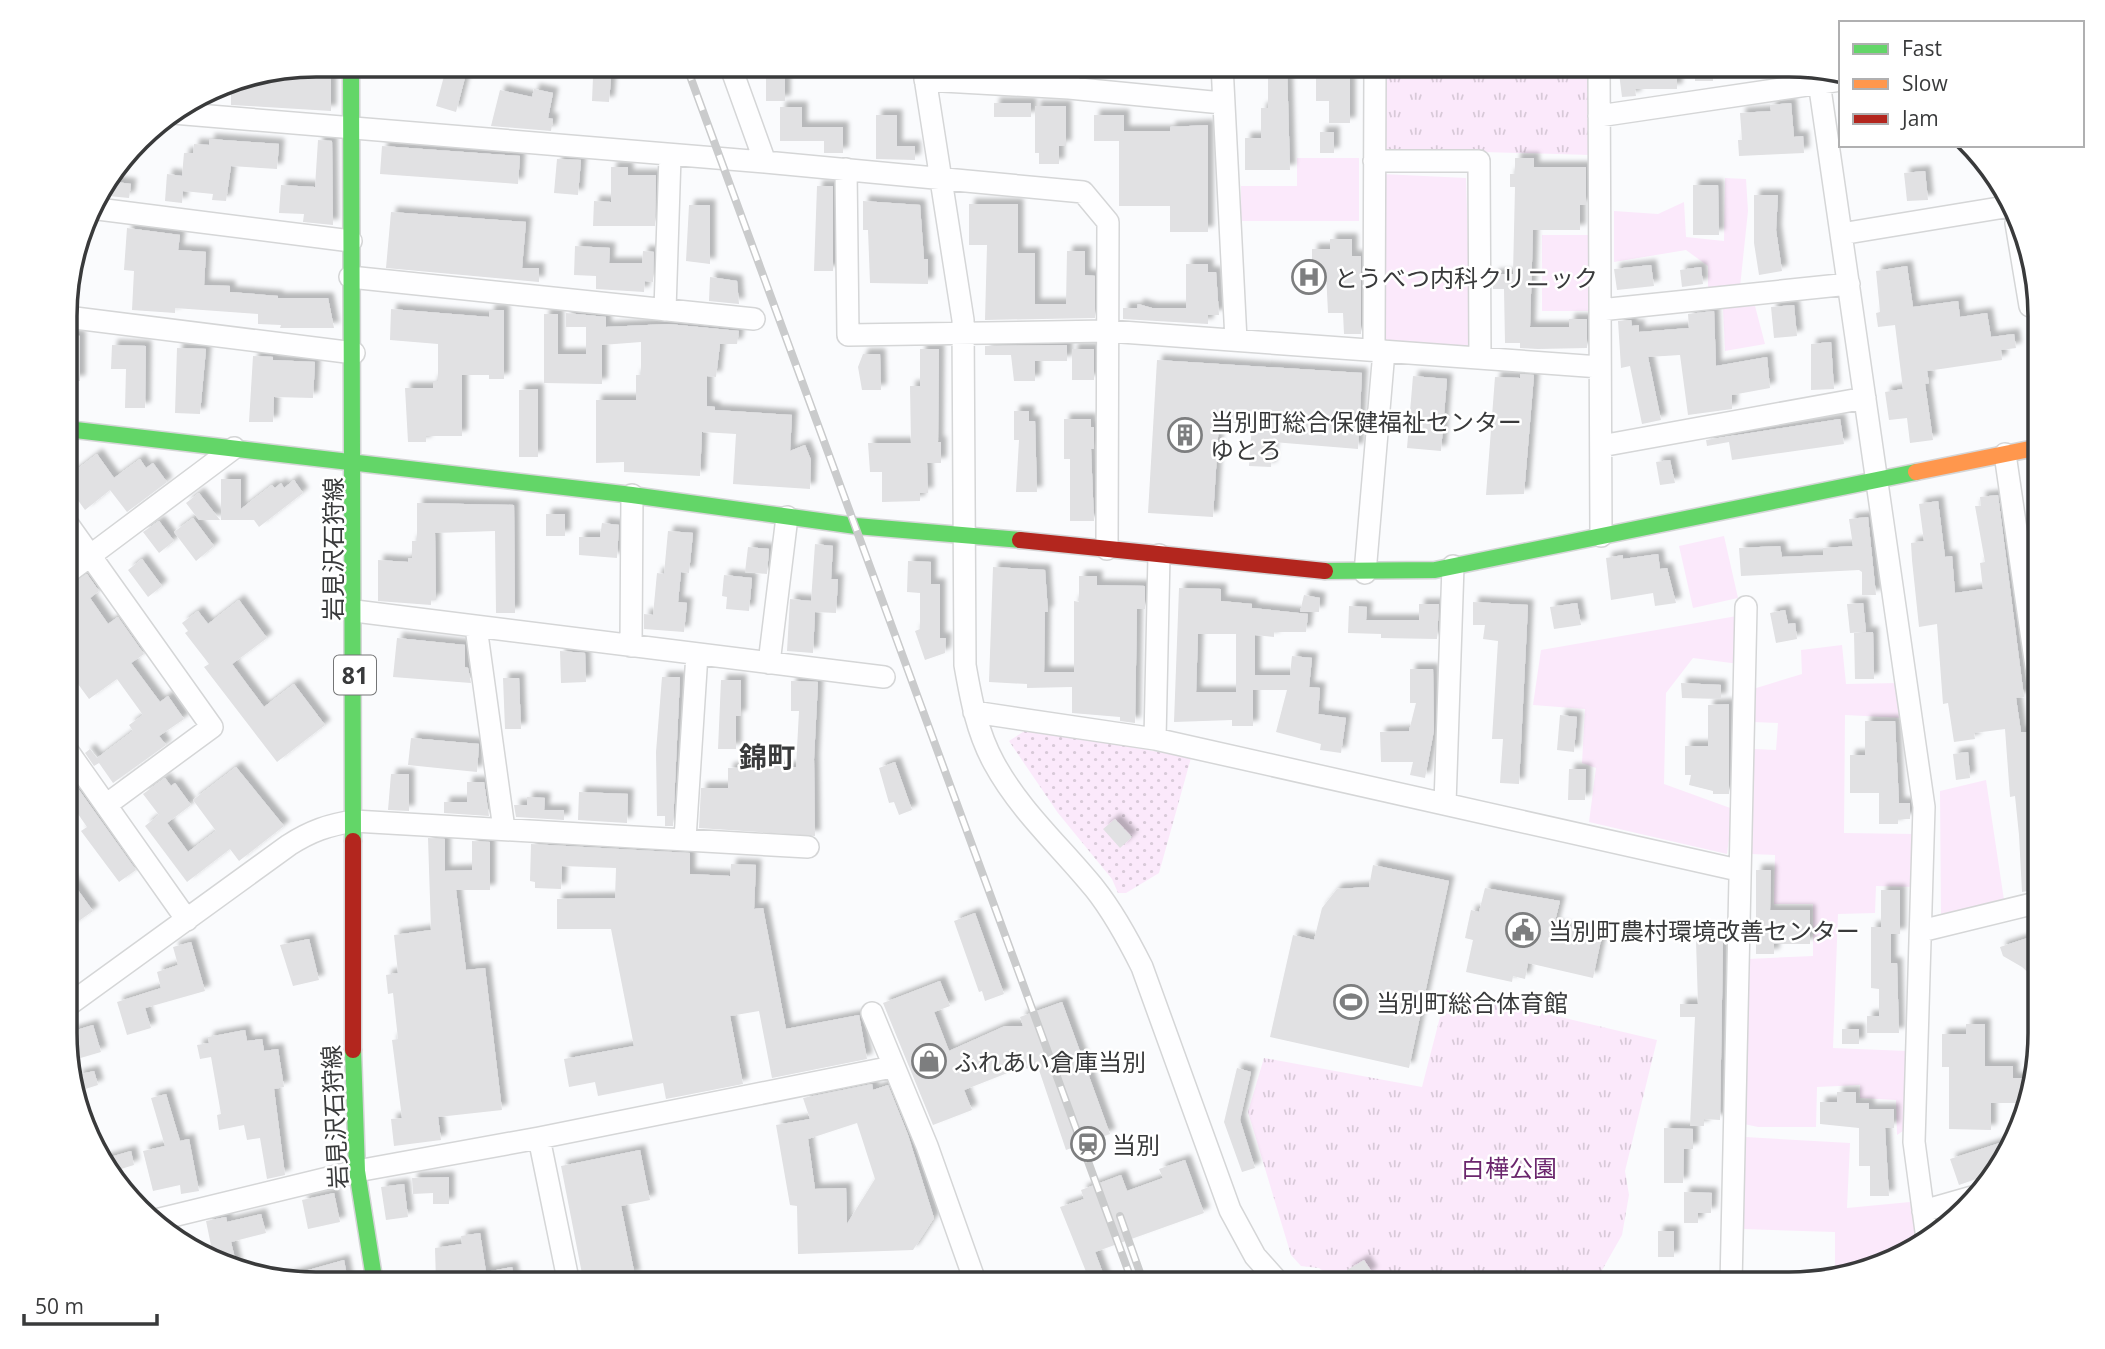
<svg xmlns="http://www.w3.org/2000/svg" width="2105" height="1349" font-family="'Open Sans','Noto Sans JP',sans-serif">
<defs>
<pattern id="park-tufts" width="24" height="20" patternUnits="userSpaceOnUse" patternTransform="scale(1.75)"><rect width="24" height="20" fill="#fbe9fb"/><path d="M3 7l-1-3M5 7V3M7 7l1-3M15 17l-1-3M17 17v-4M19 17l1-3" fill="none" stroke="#d8c9d8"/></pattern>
<pattern id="garden-dots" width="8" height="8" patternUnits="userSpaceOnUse" patternTransform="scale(1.75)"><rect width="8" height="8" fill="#fbe9fb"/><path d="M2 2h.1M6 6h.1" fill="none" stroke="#d8c9d8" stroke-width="1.8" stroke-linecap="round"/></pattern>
<filter id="shadow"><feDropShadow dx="5.5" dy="-5.5" stdDeviation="2" flood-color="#0004"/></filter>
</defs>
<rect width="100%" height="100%" fill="#fafbfd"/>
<!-- grass -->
<path fill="#fbe9fb" d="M1297,158H1359V221H1241V186H1297Z
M1382,174L1466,178L1471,346L1382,341Z
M1725,178L1746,179L1748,211L1740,287L1708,292V266L1686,250L1614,262V211L1658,214L1684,202L1686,237L1724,241Z
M1542,235H1591V311H1542Z
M1755,306L1765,344L1725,351L1723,308Z
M1724,536L1738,598L1693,608L1679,546Z
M1737,616L1739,664L1693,658L1666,693L1664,784L1733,809L1727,854L1589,822L1596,768L1582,763L1585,709L1533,705L1541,650Z
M1842,645L1846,684L1898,683L1903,718L1845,715L1844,833L1915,834L1916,887L1876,886L1875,913L1838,914L1833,1048L1907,1051L1906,1129L1897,1135L1896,1100L1860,1098V1085L1817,1087L1816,1127H1758L1744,1124L1748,959L1813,956V904H1774L1775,855L1751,854L1754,749L1776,750L1778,723L1753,722V689L1802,674L1801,650Z
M1986,780L2004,900L1941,914L1940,791Z
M1745,1137L1850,1143L1847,1208L1910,1202L1918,1248L1835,1272V1232L1743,1229Z"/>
<!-- park -->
<path fill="url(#park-tufts)" d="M1382,65H1589L1590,155L1381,149Z
M1447,990L1657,1040L1625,1171L1629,1195L1622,1235L1601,1272L1588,1284H1341L1319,1268L1301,1266L1291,1255L1248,1112L1264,1058L1422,1087Z"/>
<!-- garden -->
<path fill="url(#garden-dots)" d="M1029,728L1191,758L1159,873L1126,893H1118L1112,879L1058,813L1009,741Z"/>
<!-- building -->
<path fill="#e1e1e3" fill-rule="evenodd" filter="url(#shadow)" d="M316,65H331V111L231,105V82Z
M447,65L467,70L456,112L436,106Z
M766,65H785V101H766Z
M1268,65H1287L1290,170H1245V138H1261V108H1268Z
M1316,65H1350V123H1329V101H1316Z
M1618,65H1659V70H1677V89H1635L1636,96L1622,97Z
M1695,65H1713V81H1695Z
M593,77L611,78L609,102L592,101Z
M534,89L553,93L548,118L553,119L551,131L491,126L500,90L532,97Z
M994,103H1031V117H994Z
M1791,103L1794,137L1803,136L1804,153L1739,156L1738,140H1742L1740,113L1771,111L1770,105Z
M1035,106H1066V146H1059V164H1039V153H1035Z
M780,107H802V127H843V153H824V141H780Z
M876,115H897V146H915V160L876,159Z
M1094,115H1124V131H1170V127L1208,125V232H1170V206H1119V141H1094Z
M1320,132H1334V153H1320Z
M209,139L279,144L277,169L231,166L226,201L212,200L213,194L183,191L182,203L165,201L167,174L182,176L184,153H193L194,144L209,145Z
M318,140L332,141L333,225L303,222L304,214L279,213L281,185L315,187Z
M382,146L520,156L518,184L380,174Z
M1515,158H1534V167H1586V205H1580V230H1533L1530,327H1569V319H1587V348L1538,349L1520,348V343H1505L1504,289H1493V274H1513L1515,187H1510V174H1515Z
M557,159L581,160L578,195L554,193Z
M611,167H628V175H656L655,226H593L594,201L611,202Z
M1925,171L1928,200L1907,201L1904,173Z
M109,181L131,184L129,198L98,195Z
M1693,185H1718L1719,235H1693Z
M817,186H833V271H814Z
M1754,195H1778L1776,230L1782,271L1759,275L1754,243Z
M863,201L920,205L924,259H928V284L870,283L868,230H863Z
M969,204H1018V253H1035V304H1066L1067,251H1085V275L1095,276V318L985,320L987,245H969Z
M689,205H710V264L686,261Z
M391,212L526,222L522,268H539V282L386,268Z
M127,228L180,235L178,250L206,252L204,285L230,286V292L278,296V298H328L334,328H280L281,325L258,324V314L175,308V313L132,310L134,271L124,270Z
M1330,239H1352V256H1361V334H1344L1343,313H1328L1326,272H1317V263H1312V249H1330Z
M575,246L610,248L609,263H642L643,251L654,252L653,282L645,281L644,292L596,289V276L574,275Z
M1186,264H1208V272H1216L1219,315H1208V324L1123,319V308H1137L1138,304L1152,308H1186Z
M1651,265L1654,286L1617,290L1614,269Z
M1907,266L1913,307L1958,301L1960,317L1987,313L1991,337L2014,334L2016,348L2001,350L2002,360L1927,371L1929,383L1925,384L1933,440L1910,443L1907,418L1889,420L1885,392L1903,389L1895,325L1878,327L1876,313L1880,312L1876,271Z
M1701,267L1703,284L1682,287L1680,270Z
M710,277L737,281L739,304L709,301Z
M1794,305L1797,336L1774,338L1771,307Z
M391,309L489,317V310H504V379H489V375H462V436H426V442H408L405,388H433V381H438V344L390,340Z
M1714,311L1716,366L1767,357L1770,388L1732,395V409L1688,415L1680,355L1648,357L1661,420L1642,424L1630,366L1621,368L1618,321L1631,320L1632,326L1639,325V332L1689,328L1688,314Z
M566,313L606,317V327L668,324L739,331L737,344H720L716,377L707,376V406L715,407V410L792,415L790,451L805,445L811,460L810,489L733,484L736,434L702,432L700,476L624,472V462L596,463V400H636V375H641V342L602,345V384L544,383V314H558V354H586V327H566Z
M67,335L80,336V381H67Z
M1831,342L1834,389L1811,390V344Z
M112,345L146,346L145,408H125L126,369H111Z
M1067,345V361H1035V381H1014L1011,355H985V346Z
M177,348L206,349L200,414L175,413Z
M920,349H939L938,442H941V463H927L928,493H920V501L882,502V472H870L868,443H911L910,386H920Z
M1072,349H1094V380H1072Z
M863,354H880L881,390H862L858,367Z
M253,356L273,357V360L315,362L313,398L274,397L273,422H249Z
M1157,360L1362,373L1358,449L1273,442L1271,467L1249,466L1252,424L1219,422L1213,517L1148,513Z
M1520,374L1534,375L1524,494L1486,495L1495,377L1520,378Z
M1413,376L1447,379L1441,451L1407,448Z
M538,389V457H519V390Z
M1014,411H1029V421H1035L1037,492H1016L1019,440H1014Z
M1064,419H1091V427H1094V449H1091L1094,521H1070V459H1064Z
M1840,419L1844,444L1732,460L1729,442L1707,446L1706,440Z
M97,454L114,478L140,459L146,468L153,463L167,482L127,512L110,490L85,510L67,485V477Z
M1670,460L1675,483L1660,485L1656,462Z
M221,479H241V509L272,485L275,488L281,483L284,488L294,480L303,493L259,527L254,520H221Z
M199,493L220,520H199L186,503Z
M1998,495L2024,697L2016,698L2021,732H2028L2036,789H2031L2037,833H2040V889L2022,892L2019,835L2015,796L2010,797L2005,729L1974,733L1975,739L1954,742L1948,703L1943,704L1937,624L1919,627L1912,560L1911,543L1924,541L1919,504L1938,501L1945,557L1952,556L1955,593L1983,589L1980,563L1985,562L1975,506H1981L1980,497Z
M417,503L514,505L515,613H496L495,531L435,533L436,600H431V605L378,601V560L408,562V558H412V541H417Z
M546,514H565V536H546Z
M1868,517L1876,595H1862V572L1859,570L1741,576L1739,548L1780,546L1782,557L1823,555V548L1853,546L1849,519Z
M193,518L214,546L196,561L174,532Z
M159,521L174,541L159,553L143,532Z
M602,523L619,525L617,558L579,555V537H600Z
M668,531L693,533L689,573L681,572L678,602L687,603L684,632L644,629V614L653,615L657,573L664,574Z
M815,544L833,546L831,579H838L836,613L815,612L813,653L787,651L790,599L811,601Z
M748,547L769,549L767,574L745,572Z
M1658,554L1660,569L1667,568L1676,603L1655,606L1653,593L1611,600L1606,558L1623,555V559Z
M142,559L162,586L148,597L128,570Z
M908,561L931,562V584H940V638H946L945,653L925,660L915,631L920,629V593L907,592Z
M993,567L1045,570L1048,612H1045L1044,672H1074V601L1079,602V576H1097V585L1145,586V609H1137L1135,723L1120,721V717L1072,713V687L1027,688V684L989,682Z
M87,574L99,591L90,598L108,624L118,617L144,654L131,663L160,702L168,696L184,719L159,736L166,745L113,783L99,763L94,766L85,753L90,749L97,758L133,731L129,725L143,715L117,679L89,699L67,669V586Z
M724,575L752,578L749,611L726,609L727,597L722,596Z
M1179,588L1221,589V601L1252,604V608L1308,614L1306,632H1274V637L1255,635V675H1290L1292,656L1312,658L1309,687L1320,688L1318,714L1346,718L1341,753L1320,750L1321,744L1276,732L1287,690H1253V726H1232V720L1174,722ZM1198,634H1236V692H1196Z
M1304,595L1320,598L1319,612H1300Z
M239,600L267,638L232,664L264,707L294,684L325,725L277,762L204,667L209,664L185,633L188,631L182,623L198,611L208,624Z
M1473,602L1528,605L1519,784L1500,783L1503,739H1492L1498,641L1483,639L1485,625H1473Z
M1577,603L1581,625L1554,629L1550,607Z
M1863,603L1866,632L1850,633L1847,604Z
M1419,604H1439L1437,639L1381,638V634L1348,633L1349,606L1367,607L1366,620H1419Z
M1785,610L1788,624L1795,623L1797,639L1776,643L1770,613Z
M1873,632L1874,679H1855L1854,633Z
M397,638L465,645V667L468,668L471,683L393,677Z
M560,651L585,653L586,682L561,683Z
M1410,669H1433L1434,730L1425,778L1410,775L1413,762H1381L1380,732L1409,731L1416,703H1410Z
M662,677H680L673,826H665V816H657L656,752Z
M503,678H519L521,729H505Z
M721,680H741V716H736V749H718Z
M791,681L818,682L814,759L815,836L699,828L701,788H728V768L796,767L799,711H791Z
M1681,683L1721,685V699L1682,698Z
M1729,704V794H1713V791L1689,785L1691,775H1685V746H1708V705Z
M1560,715L1577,717L1574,752L1557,750Z
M1865,721H1895L1899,803H1910V819H1898V824H1879V793H1850V755H1865Z
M411,738L479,744L477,772L408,765Z
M1968,752L1970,778L1956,780L1953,754Z
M895,762L912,810L899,815L894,802L889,803L879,768Z
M236,767L284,826L239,861L230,849L187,882L145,826L159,815L143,794L165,778L171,786L175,783L191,805L167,823L188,852L216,831L193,800Z
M1569,769H1586L1585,800H1568Z
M67,773L136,870L119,882L81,831L87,827L67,798Z
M391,774H409V811L388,810Z
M467,782H484L489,816L444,813V802H467Z
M579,792L628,794L627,823L578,820Z
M527,797L545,798L544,810H564V820L516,817L514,805H527Z
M1115,819L1132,837L1120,848L1103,829Z
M428,838L445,839V871L472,870V841L490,842V890H456L466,970L485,968L502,1110L438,1117L441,1140L394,1146L391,1119L402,1118L392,1040L398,1039L393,993L388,994L386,975L398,973L394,935L431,930Z
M531,844L690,853V874L730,876L731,864L756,865L754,909L763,908L786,1029L859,1015L867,1059L772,1078L759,1011L730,1016L743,1084L666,1099L663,1083L598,1096L595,1082L569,1087L564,1059L634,1046L611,929H557V899L615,898L616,868L562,866L561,889L535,888V882L530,881Z
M1373,865L1449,881L1409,1068L1270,1037L1293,935L1314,940L1322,908L1337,889L1369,887Z
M1756,870H1771L1770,910H1810V944H1774V954H1756Z
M67,875L93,911L67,929Z
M1485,888L1560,901L1554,925L1602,935L1593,978L1528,963L1525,979L1513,976L1512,982L1466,972L1473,940L1465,938L1471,910L1479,912Z
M1881,890H1900V934H1891V963H1897L1899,1033H1867V1016H1879V989L1871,988V927H1881Z
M975,913L1004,994L985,1001L982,991L979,992L954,921Z
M2040,934V983L2022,967L2003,956L2000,947Z
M309,939L319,980L293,986L280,945Z
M1696,941H1723L1720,1120L1704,1119V1126H1690L1695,1017H1680V1004H1698Z
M191,942L205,991L145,1008L151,1028L127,1035L117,1002L161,988L157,972L178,965L173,947Z
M940,981L950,1006L934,1012L949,1051L1005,1026H1023L1020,1017L1062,1002L1110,1134L1066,1150L1038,1067L1015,1070L964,1090L972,1110L933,1125L883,1003Z
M1966,1024H1985V1066H2013V1078H2030L2022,1103H1991V1130L1949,1129V1067H1942V1034H1966Z
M93,1025L101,1052L77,1059L70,1032Z
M1842,1029H1859V1044H1842Z
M245,1030L247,1041L262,1039L264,1051L278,1049L284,1087L274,1089L285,1175L267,1179L260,1138L247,1140L244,1125L219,1130L217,1115L221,1114L211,1057L200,1059L197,1045L209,1043L208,1037Z
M1237,1068L1251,1072L1240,1120L1255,1168L1242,1172L1224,1122Z
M94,1071L98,1085L82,1090L77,1075Z
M872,1084L873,1090L888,1085L908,1135L934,1218L913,1250L798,1254L797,1206L790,1205L776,1125L810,1119L803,1098ZM857,1123L875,1179L847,1224L846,1188L815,1189L808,1139Z
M1837,1092H1856V1103H1869V1109H1894V1128H1885L1889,1196H1870V1166H1859V1128L1820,1124V1102H1837Z
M166,1094L180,1141L189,1139L199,1191L181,1194L180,1185L153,1191L143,1151L165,1146L151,1098Z
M1664,1128L1693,1129V1149H1684L1683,1183H1664Z
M2009,1140L1999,1171L1959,1185L1950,1159Z
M640,1150L650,1200L621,1206L635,1276L584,1284L561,1166Z
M131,1151L134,1165L111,1172L100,1160Z
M1185,1160L1204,1213L1095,1252L1107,1284H1091L1060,1207L1084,1199L1081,1190L1121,1175L1127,1191L1163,1178L1159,1169Z
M449,1177V1204H433V1193L413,1194L412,1178Z
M404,1184L408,1217L386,1220L381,1187Z
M1684,1192L1712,1193L1711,1213H1698V1223H1684Z
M334,1193L340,1222L308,1229L302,1200Z
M261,1214L266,1233L231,1242L238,1271L214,1260L206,1221L226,1217L227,1222Z
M1658,1231H1674V1257H1658Z
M480,1233L486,1272L512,1267L515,1282L461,1284V1278L436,1282L435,1248L462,1244L461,1236Z
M344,1260L348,1281L316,1284L280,1278Z
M1364,1260L1372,1272L1355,1283L1347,1270Z"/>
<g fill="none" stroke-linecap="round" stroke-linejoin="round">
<!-- street casing -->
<g stroke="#d5d6d7" stroke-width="24">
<path id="street" d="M730,65L765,162L1083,192L1108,222L1107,549
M923,65L963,320L965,665C971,699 977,732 994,763C1020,811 1061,847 1095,889C1114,913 1128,939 1142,967L1230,1210L1255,1256L1280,1284
M1069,65V88
M1222,65L1236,340
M1599,65L1601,536
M1817,68L1924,807L1914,1142L1927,1239
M925,80L1069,88L1222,103
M173,113L765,162
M1599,116L1841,80
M1374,161H1479L1480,358
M846,169L848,335L1108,331L1600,367
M90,208L351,241
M2016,223L2030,306L2040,304
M1841,234L2011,206
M350,277L754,319
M665,310L670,156
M1600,310L1849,284
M67,317L354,353
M1374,350L1375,65
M1601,446L1865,398
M2005,454L2040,694
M67,523L212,727L106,805
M67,573L234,448
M1365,573L1384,351
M355,611L884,677
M476,627L504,829
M631,646L632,495
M769,663L787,517
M974,712L1155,739L1738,870
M1155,739L1159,555
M67,750L187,920
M1445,804L1453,566
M685,839L697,654
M1921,931L2040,902
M67,1006L289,845C311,831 328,825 354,821L808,847
M872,1013L927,1146L976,1284
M539,1138L569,1284
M1923,1211L1972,1197
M156,1220L357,1171L539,1138L892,1067
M1731,1284L1746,607"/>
</g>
<!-- fast casing -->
<g stroke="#d5d6d7" stroke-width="19">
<path id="fast" d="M351,65L353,841
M67,429L632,495L856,526L1020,540
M1325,571L1435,570L1916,472
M353,1050L357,1171L375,1284"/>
</g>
<!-- slow casing -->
<g stroke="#d5d6d7" stroke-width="19">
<path id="slow" d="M1916,472L2040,447
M951,1284L975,1282"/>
</g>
<!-- jam casing -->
<g stroke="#d5d6d7" stroke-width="19">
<path id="jam" d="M1020,540L1325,571
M353,1050V841"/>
</g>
<!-- street -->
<use href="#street" stroke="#fefeff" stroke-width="21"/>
<!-- fast -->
<use href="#fast" stroke="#63d668" stroke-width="16"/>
<!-- slow -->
<use href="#slow" stroke="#ff974d" stroke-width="16"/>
<!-- jam -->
<use href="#jam" stroke="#b3261e" stroke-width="16"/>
<!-- rail casing -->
<g stroke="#cacbcc" stroke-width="8">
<path id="rail" d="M686,65L1133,1284
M1120,1216L1144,1284"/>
</g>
<!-- rail -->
<use href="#rail" stroke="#fff" stroke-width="5" stroke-dasharray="16" stroke-linecap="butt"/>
</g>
<!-- icons -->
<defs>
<g id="hospital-ring" transform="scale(1.75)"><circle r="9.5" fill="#fff" stroke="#7d7e7f" stroke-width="1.5"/><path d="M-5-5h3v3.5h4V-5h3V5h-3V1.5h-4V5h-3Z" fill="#7d7e7f"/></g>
<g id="building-ring" transform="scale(1.75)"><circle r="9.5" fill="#fff" stroke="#7d7e7f" stroke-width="1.5"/><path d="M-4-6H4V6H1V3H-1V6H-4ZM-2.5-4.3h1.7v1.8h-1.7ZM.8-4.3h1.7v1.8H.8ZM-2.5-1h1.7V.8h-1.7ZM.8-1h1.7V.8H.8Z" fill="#7d7e7f"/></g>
<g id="civic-ring" transform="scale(1.75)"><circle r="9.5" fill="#fff" stroke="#7d7e7f" stroke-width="1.5"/><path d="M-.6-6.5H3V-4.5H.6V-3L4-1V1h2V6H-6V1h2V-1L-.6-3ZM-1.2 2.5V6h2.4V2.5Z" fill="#7d7e7f"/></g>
<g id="stadium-ring" transform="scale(1.75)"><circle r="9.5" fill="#fff" stroke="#7d7e7f" stroke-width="1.5"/><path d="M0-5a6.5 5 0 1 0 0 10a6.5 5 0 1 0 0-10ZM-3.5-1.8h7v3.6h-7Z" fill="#7d7e7f"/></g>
<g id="shop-ring" transform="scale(1.75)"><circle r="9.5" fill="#fff" stroke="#7d7e7f" stroke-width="1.5"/><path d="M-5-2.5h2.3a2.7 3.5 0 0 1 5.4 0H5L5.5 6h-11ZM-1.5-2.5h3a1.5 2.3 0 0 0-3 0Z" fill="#7d7e7f"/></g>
<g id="station-ring" transform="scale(1.75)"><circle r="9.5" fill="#fff" stroke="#7d7e7f" stroke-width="1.5"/><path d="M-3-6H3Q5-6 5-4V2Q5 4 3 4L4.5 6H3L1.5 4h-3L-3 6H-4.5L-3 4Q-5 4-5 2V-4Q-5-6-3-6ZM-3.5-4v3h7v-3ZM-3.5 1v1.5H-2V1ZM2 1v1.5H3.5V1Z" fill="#7d7e7f"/></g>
</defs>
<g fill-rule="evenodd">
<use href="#hospital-ring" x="1309" y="277"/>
<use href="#building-ring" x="1185" y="435"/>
<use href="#civic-ring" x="1523" y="930"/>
<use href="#stadium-ring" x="1351" y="1002"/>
<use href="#shop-ring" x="929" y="1061"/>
<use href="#station-ring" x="1088" y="1144"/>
</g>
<g text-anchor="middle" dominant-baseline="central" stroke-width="5" stroke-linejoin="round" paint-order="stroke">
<!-- shield labels -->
<rect fill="#fff" stroke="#747576" stroke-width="2" x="334" y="655.5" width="42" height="39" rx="5"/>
<g font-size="23" font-weight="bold" fill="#393a3b">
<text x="355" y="675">81</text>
</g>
<!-- poi labels -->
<g font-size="24" fill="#393a3b" stroke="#fff" text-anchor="start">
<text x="1334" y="277">とうべつ内科クリニック</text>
<text x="1210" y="421">当別町総合保健福祉センター<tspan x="1210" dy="28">ゆとろ</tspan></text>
<text x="1548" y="930">当別町農村環境改善センター</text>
<text x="1376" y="1002">当別町総合体育館</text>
<text x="954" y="1061">ふれあい倉庫当別</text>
<text x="1112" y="1144">当別</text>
</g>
<!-- street labels -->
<g font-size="24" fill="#393a3b" stroke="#fff">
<text transform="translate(332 549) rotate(-90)">岩見沢石狩線</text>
<text transform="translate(334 1117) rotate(-93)">岩見沢石狩線</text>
</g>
<!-- park labels -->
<g font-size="24" fill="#6b266d" stroke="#fff">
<text x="1509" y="1167">白樺公園</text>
</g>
<!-- quarter labels -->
<g font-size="28" font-weight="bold" fill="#393a3b" stroke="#fff">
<text x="767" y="756">錦町</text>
</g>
</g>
<!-- crop -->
<path d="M0 0H2105V1349H0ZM316 77H1789A239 239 0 0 1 2028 316V1033A239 239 0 0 1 1789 1272H316A239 239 0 0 1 77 1033V316A239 239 0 0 1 316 77Z" fill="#fff" fill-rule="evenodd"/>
<path fill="none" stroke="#393a3b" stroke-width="3.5" d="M316 77H1789A239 239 0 0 1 2028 316V1033A239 239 0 0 1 1789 1272H316A239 239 0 0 1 77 1033V316A239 239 0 0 1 316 77Z"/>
<!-- legend -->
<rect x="1839" y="21" width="245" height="126" fill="#ffffff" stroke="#b0b0b1" stroke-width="2"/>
<rect x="1853" y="44" width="35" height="10" fill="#63d668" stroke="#b0b0b1" stroke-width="2"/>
<text x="1902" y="56" font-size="21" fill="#393a3b">Fast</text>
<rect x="1853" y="79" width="35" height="10" fill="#ff974d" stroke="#b0b0b1" stroke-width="2"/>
<text x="1902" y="91" font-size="21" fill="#393a3b">Slow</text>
<rect x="1853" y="114" width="35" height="10" fill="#b3261e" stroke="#b0b0b1" stroke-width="2"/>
<text x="1902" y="126" font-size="21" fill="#393a3b">Jam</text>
<!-- scale -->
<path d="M24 1314v10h133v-10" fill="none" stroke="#393a3b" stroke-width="3.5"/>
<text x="35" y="1314" font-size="21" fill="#393a3b" stroke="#ffffff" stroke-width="5" paint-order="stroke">50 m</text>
</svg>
